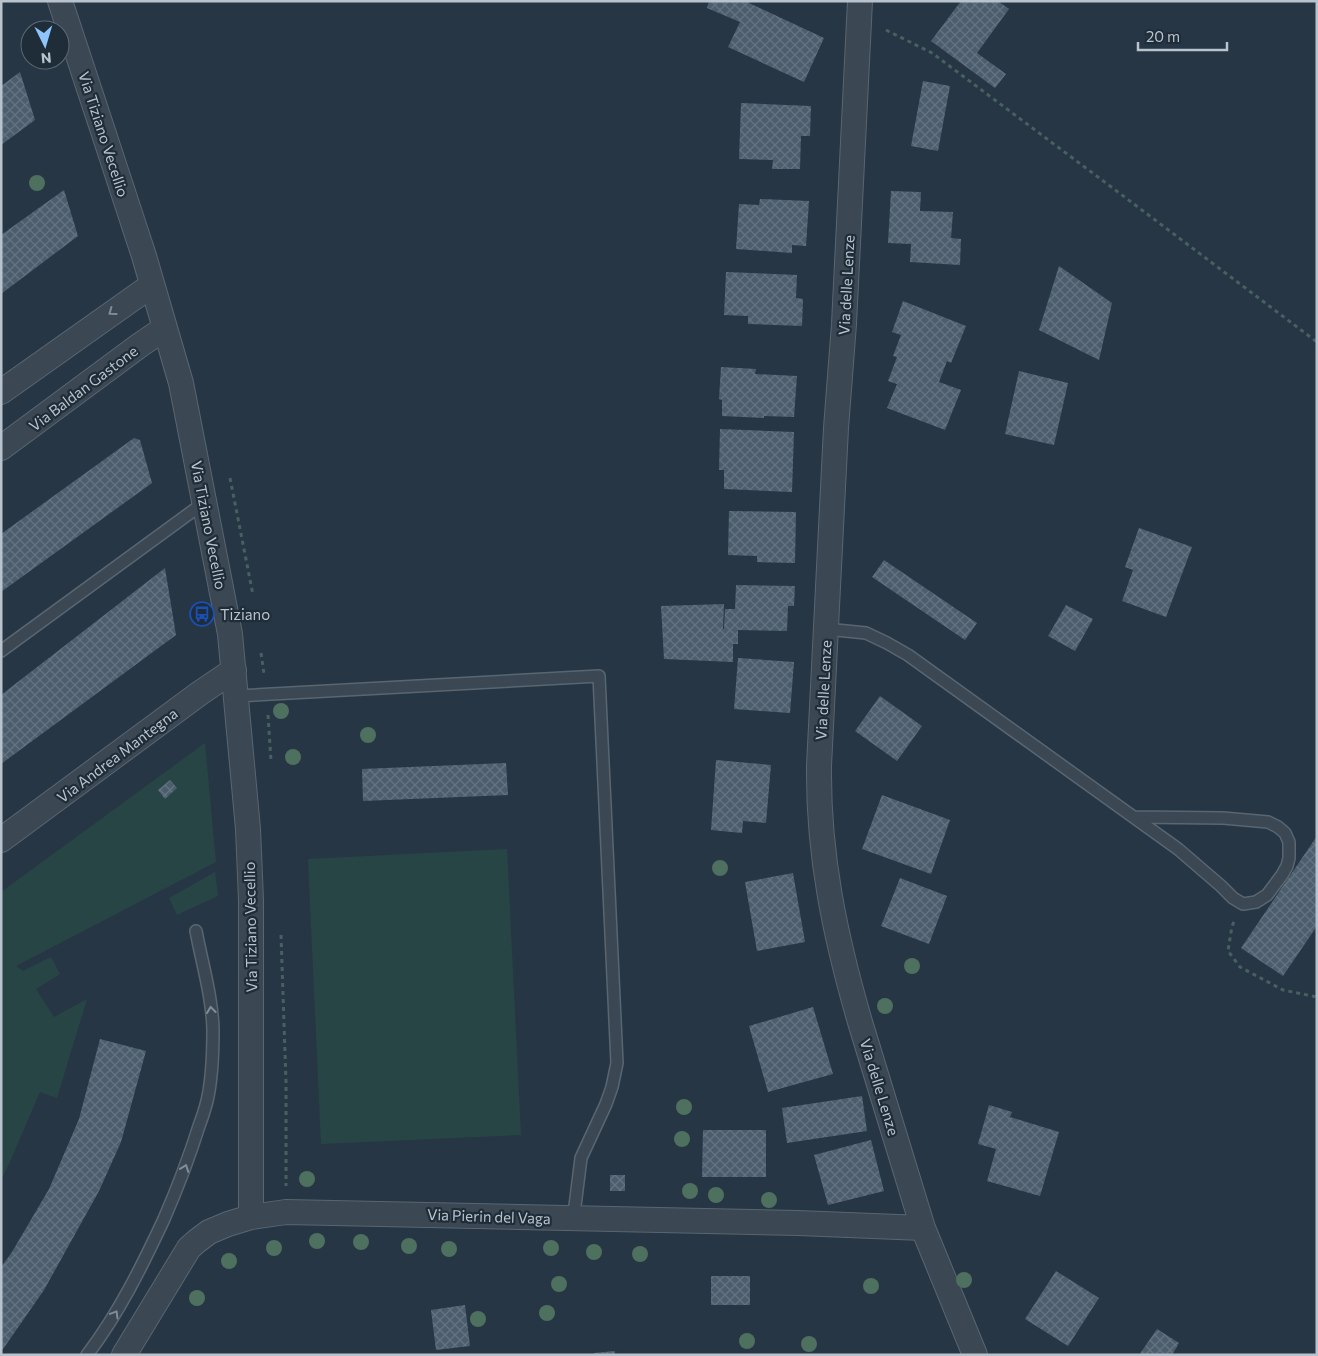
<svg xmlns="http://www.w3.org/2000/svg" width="1318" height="1356" font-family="Commissioner,sans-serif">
<defs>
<pattern id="building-cross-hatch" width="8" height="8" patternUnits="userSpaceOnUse" patternTransform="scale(1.25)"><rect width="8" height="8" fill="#4c5e6d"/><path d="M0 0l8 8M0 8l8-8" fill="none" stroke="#647381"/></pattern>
</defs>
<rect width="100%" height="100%" fill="#263645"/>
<!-- green -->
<path fill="#284545" d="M205,743L216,862L16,966L23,971L51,957L60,974L36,989L54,1017L87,999L57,1098L40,1092L9,1164L1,1180V892Z
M507,849L521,1135L321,1144L308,859Z
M215,872L218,896L177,915L169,898Z"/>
<!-- building -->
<path fill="url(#building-cross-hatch)" d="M709,1H749V3L824,38L804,82L728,47L740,22L707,8Z
M961,1H998L1009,9L977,53L1006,74L995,88L931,41Z
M20,72L35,120L1,145V86Z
M923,81L950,86L938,151L911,146Z
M741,103L811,106L810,136H801L800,169H772L773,160L739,159Z
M64,190L78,236L1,294V235Z
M891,191L921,192L920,211L953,212L951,238L961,239L960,265L910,262L911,244L888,243Z
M760,199L809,201L806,246L792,245V253L736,249L739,204L759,205Z
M1059,266L1112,303L1099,360L1039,330Z
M726,272L797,275L796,298L803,299L802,326L748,324V316L724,315Z
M903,301L966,326L951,363L947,361L939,382L961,390L945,430L887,408L897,384L888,381L897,357L893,356L901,335L892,332Z
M721,367L756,369L755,374L797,376L794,417L764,416V418L722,416V400L719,399Z
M1019,371L1068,383L1054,445L1005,434Z
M720,429L794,432L792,492L724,489V470H719Z
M134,438L140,440L152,483L1,592V534Z
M729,511L796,512L795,563L757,562V556L728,555Z
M1139,528L1192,547L1166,617L1122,601L1133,570L1125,567Z
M884,560L977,623L965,640L872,577Z
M165,568L176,635L1,764V695Z
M736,585L795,586L794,606H788L787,631L738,630V644H733V662L664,659L661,606L724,604L723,629H724L725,609H735Z
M1066,605L1093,619L1075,651L1048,636Z
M738,658L794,662L790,713L734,709Z
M880,696L922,726L897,761L855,731Z
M716,760L771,765L766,823L743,821L742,833L711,830Z
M506,763L508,795L363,801L362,769Z
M170,780L177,788L165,799L158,790Z
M882,795L950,820L931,874L862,849Z
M1317,836V926L1283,976L1241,948Z
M793,873L805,942L757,951L745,882Z
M900,878L947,896L929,944L881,926Z
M813,1007L833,1074L768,1092L749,1026Z
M100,1039L146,1051L121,1142L99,1191L44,1290L1,1352V1267L12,1252L49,1189L79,1119Z
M862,1096L867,1131L787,1143L782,1108Z
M989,1105L1012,1112L1010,1117L1059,1132L1040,1196L987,1181L996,1149L978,1144Z
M703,1130H766V1177H702Z
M871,1140L884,1191L828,1205L814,1155Z
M610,1175H625V1191H610Z
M1056,1271L1099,1298L1068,1346L1025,1319Z
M711,1276H750V1305H711Z
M465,1305L470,1346L436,1350L431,1310Z
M1157,1329L1179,1343L1172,1355H1139Z
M615,1351V1355H594V1353Z"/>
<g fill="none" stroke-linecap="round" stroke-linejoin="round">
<!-- lane casing -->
<g stroke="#596671" stroke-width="14">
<path id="lane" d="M826,629L866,633L887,643L908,655L1178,849L1221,886L1233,898L1243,904L1256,902L1267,895L1282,875L1287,866L1289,858V842L1285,833L1278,827L1268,822L1223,818L1134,817
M1,651L205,502
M236,696L599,676L617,1063L612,1087L606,1104L581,1158L575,1206V1219
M87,1355C119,1313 142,1266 164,1219C177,1189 189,1158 199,1126C202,1118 205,1109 207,1101C212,1080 213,1050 213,1029C212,996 202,963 196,931"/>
</g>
<!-- street casing -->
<g stroke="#596671" stroke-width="26">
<path id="street" d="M60,1L103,131L144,256L181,383L230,634L248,829L251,900V1217
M860,1L844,324L836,428L819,766C818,855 835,936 860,1022L923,1228L975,1355
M1,392L152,285
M1,448L140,345L165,328
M1,840L200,693L234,670
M124,1355L189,1248L197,1241L209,1232L228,1224L251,1217L286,1212L798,1223L923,1228"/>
</g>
<!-- path -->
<path stroke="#476161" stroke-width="3" stroke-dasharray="4 4" stroke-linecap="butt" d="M886,30L932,53L1114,189L1317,342
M230,478L253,595
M261,653L264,674
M268,715L271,761
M1234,922L1232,926L1228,951L1240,967L1283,990L1317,997
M281,935L286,1082V1186"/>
<!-- lane -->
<use href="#lane" stroke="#3b4854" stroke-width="11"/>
<!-- street -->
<use href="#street" stroke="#3b4854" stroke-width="24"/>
</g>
<!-- trees -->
<g fill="#4e705f">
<circle cx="37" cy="183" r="8"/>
<circle cx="281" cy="711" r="8"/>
<circle cx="368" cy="735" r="8"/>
<circle cx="293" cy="757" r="8"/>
<circle cx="720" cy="868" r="8"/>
<circle cx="912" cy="966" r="8"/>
<circle cx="885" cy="1006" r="8"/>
<circle cx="684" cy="1107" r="8"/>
<circle cx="682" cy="1139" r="8"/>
<circle cx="307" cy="1179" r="8"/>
<circle cx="690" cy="1191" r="8"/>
<circle cx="716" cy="1195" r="8"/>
<circle cx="769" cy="1200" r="8"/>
<circle cx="317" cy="1241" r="8"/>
<circle cx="361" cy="1242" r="8"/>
<circle cx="409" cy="1246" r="8"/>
<circle cx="274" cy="1248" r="8"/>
<circle cx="551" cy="1248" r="8"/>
<circle cx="449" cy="1249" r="8"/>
<circle cx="594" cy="1252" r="8"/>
<circle cx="640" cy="1254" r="8"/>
<circle cx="229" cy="1261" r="8"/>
<circle cx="964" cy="1280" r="8"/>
<circle cx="559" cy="1284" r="8"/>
<circle cx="871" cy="1286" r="8"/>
<circle cx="197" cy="1298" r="8"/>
<circle cx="547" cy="1313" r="8"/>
<circle cx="478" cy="1319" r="8"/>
<circle cx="747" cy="1341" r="8"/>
<circle cx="809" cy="1344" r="8"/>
</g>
<!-- one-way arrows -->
<defs><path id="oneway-chevron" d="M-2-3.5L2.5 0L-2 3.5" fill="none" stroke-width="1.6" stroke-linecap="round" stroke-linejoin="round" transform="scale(1.25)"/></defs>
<g stroke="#808c97">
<use href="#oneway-chevron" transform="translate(112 312) rotate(144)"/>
<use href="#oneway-chevron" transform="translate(211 1010) rotate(-97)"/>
<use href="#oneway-chevron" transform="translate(185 1168) rotate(-70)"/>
<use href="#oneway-chevron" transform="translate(115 1314) rotate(-59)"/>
</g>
<!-- icons -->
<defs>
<g id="bus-ring" transform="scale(1.25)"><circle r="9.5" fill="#1f2d39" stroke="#1a4fb4" stroke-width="1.5"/><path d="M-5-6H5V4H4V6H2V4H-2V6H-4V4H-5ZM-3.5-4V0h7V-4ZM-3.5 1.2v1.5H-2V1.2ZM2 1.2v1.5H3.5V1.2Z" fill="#1a4fb4"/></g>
</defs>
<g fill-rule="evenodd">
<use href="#bus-ring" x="202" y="614"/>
</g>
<g text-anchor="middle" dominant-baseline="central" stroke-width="4.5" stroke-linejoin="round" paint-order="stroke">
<!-- street labels -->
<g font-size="15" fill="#b8c3cd" stroke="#1f2d39">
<text transform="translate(104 134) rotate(72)">Via Tiziano Vecellio</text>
<text transform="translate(846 285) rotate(-87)">Via delle Lenze</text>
<text transform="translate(83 388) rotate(-37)">Via Baldan Gastone</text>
<text transform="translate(209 525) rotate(79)">Via Tiziano Vecellio</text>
<text transform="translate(823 690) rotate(-87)">Via delle Lenze</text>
<text transform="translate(117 755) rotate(-37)">Via Andrea Mantegna</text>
<text transform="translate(250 927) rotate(-91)">Via Tiziano Vecellio</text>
<text transform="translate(880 1087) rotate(73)">Via delle Lenze</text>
<text transform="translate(489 1216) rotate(2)">Via Pierin del Vaga</text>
</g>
<!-- poi labels -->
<g font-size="15" fill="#b8c3cd" stroke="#1f2d39" text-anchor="start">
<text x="220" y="614">Tiziano</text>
</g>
</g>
<!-- border -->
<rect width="1318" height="1356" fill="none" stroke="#b8c3cd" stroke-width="5"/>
<!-- north arrow -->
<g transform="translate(45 45) rotate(175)"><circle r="24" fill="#1f2d39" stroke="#5c6974"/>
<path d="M0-4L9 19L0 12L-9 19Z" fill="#8ec5fc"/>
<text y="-8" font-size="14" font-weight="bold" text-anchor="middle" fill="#b8c3cd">N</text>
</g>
<!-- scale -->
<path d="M1138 42v8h89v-8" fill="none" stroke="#b8c3cd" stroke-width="2.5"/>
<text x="1146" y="42" font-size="15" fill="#b8c3cd" stroke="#1f2d39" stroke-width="4" paint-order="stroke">20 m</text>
</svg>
